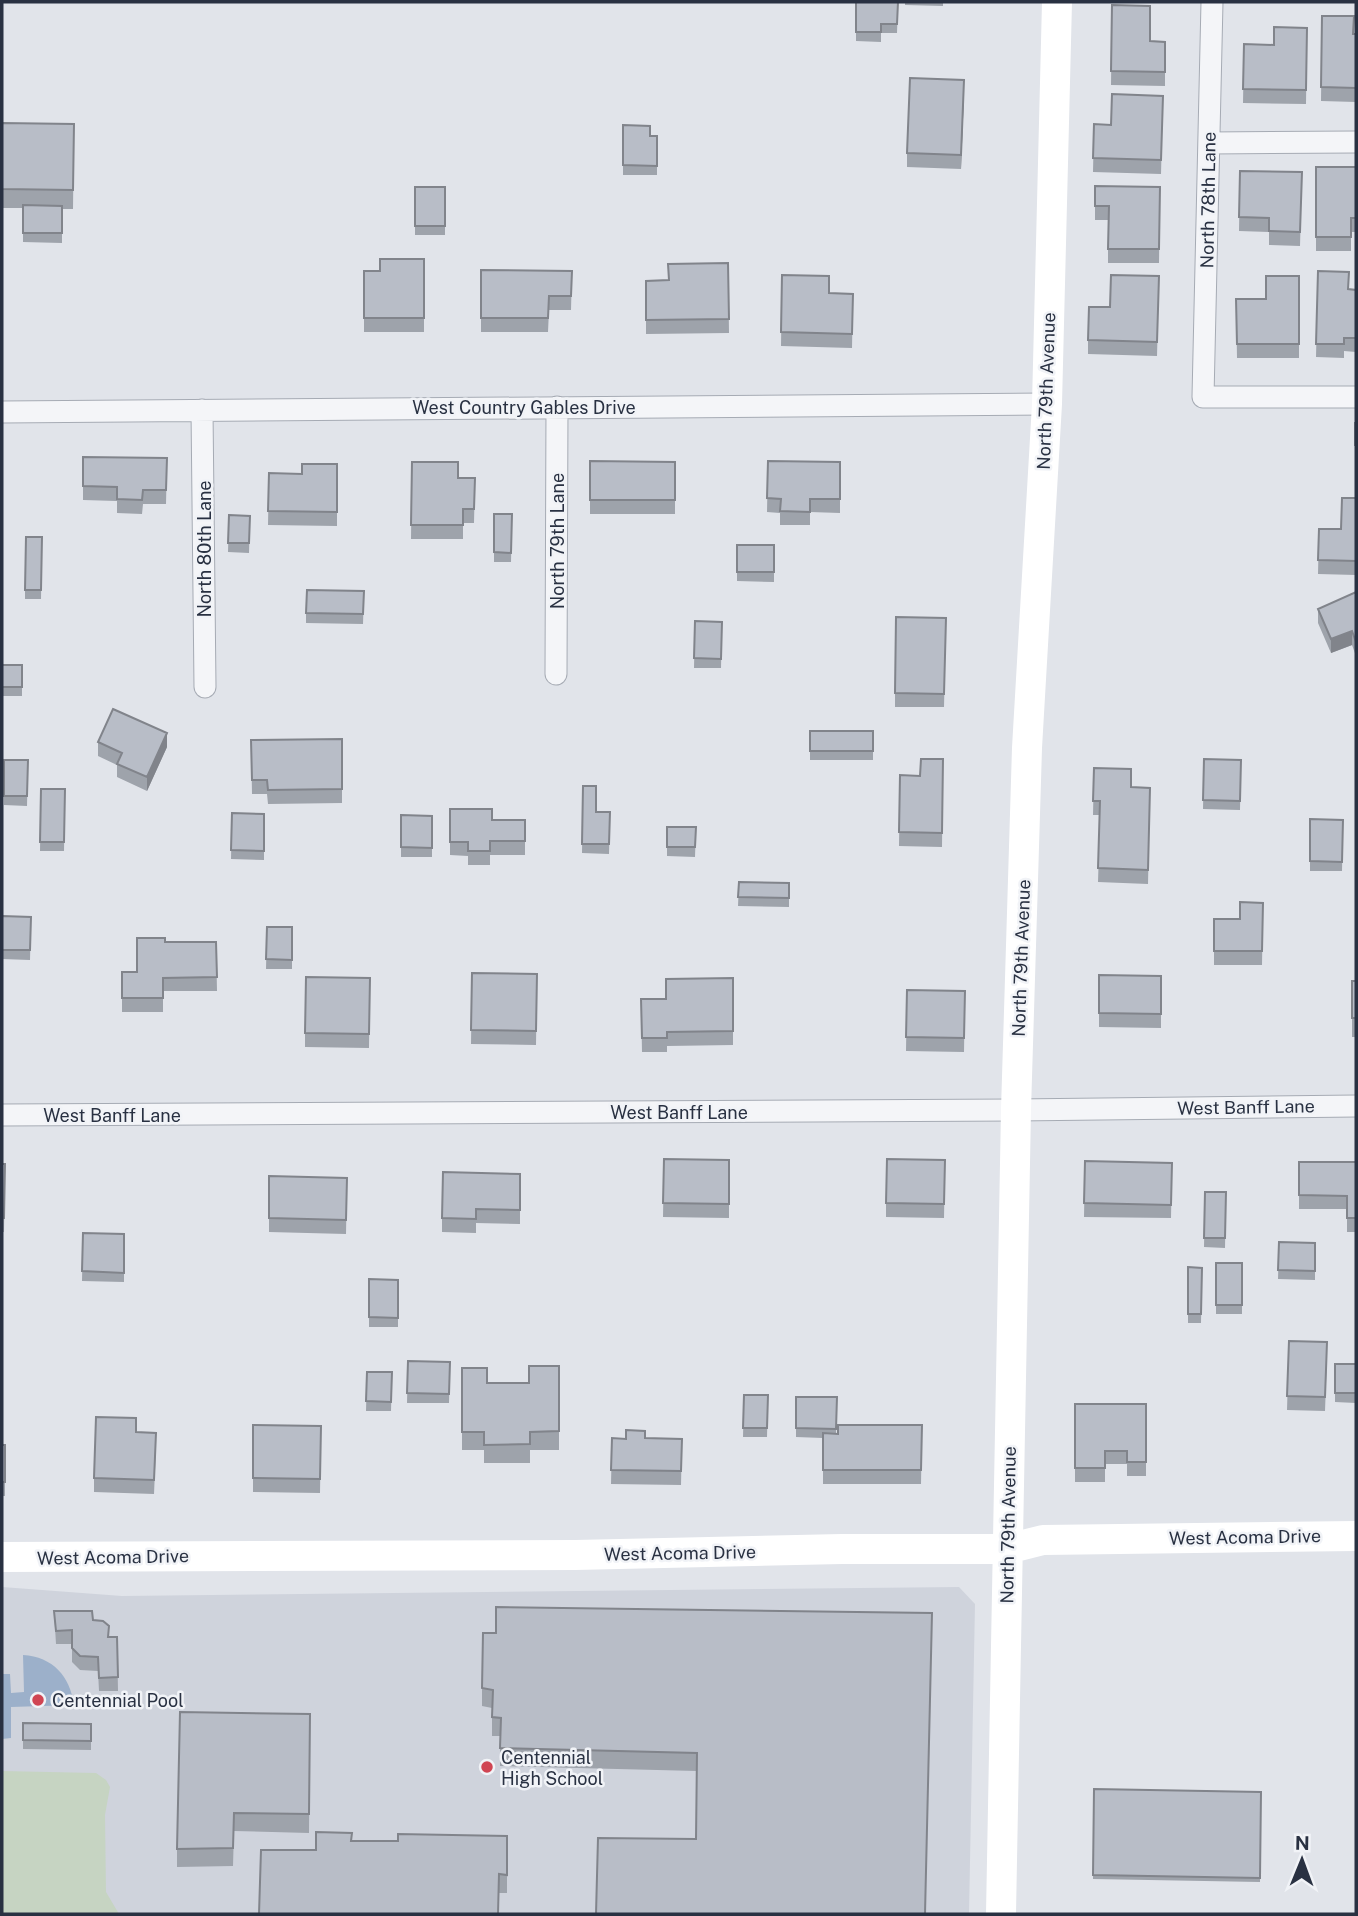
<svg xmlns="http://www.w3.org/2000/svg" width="1358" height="1916" font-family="'Public Sans',sans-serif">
<rect width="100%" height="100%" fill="#e1e4ea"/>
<!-- built -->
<path fill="#cfd3dc" d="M2,1587L122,1596L959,1587L975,1604L969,1914H2Z"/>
<!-- green -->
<path fill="#c6d4c2" d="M2,1771L96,1773L106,1780L110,1787L105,1815L106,1892L119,1914H2Z"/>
<!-- water -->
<path fill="#9cb0ca" d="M23,1655C53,1657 70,1676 74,1705L11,1707V1738L2,1739V1674H10L11,1693L24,1692Z"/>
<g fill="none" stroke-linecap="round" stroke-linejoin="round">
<!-- street casing -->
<g stroke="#a6abb4" stroke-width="23">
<path id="street" d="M1212,2L1203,397H1356
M1209,143L1356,142
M202,410L205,687
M2,412L1047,404
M556,674L557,407
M2,1115L1016,1110L1356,1106"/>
</g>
<!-- street -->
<use href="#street" stroke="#f4f5f8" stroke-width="21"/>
<!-- secondary -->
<path stroke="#fff" stroke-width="30" d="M2,1557L575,1555L842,1549H1007L1043,1540L1356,1536
M1001,1914L1016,1110L1027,748L1047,404L1057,2"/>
</g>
<!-- wall -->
<path fill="#9ea3ab" d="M856,2H898L897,33H881V42L856,41Z
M905,2H943V6L905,5Z
M1112,5L1150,41L1165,42V86L1111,85Z
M1322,16L1353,34H1356V102L1321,101Z
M1307,28L1306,104L1243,103L1244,44L1274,45Z
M964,94L961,169L907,167V153Z
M1163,96L1161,174L1093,172L1094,124L1111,125Z
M2,123L74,124L73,209H62V243L23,242V208H2Z
M623,125L650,136H657V175H623Z
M1316,167H1356V232H1351V251H1316Z
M1240,171L1302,172L1300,246L1269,245V232L1239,231Z
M1095,186L1160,187L1159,263H1108V220H1095Z
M415,187H445V235H415Z
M424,259V332H364V271H380Z
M728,263L729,333L646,334V281L668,280Z
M481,270L572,271L571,310H549L548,332H481Z
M1318,271L1349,289L1356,290V352L1344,351V358L1316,357Z
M782,275L829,293L853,294L852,348L781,346Z
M1159,276L1157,356L1088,354V340L1110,307Z
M1299,276V358H1237L1236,299H1266Z
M1355,423H1356V458H1355Z
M83,457L167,458L166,504H143L142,514L117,513V501L83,500Z
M590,461L675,462V514H590Z
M768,461L840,462V513L810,512V525H780V513L767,512Z
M412,462L458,478H475L474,523H463V539H411Z
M337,464V526L268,525L269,473L302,474Z
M1356,498V575L1318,574L1319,529H1341Z
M494,514H512L511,562H494Z
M229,515L250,516L249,553L228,552Z
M42,537L41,599H25V590Z
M774,545V582L737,581V572Z
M364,591L363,624L306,623V613Z
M1356,592V656L1352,645L1331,653L1318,623V609Z
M946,618L944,707H895V693Z
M695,621L722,622L721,668H694Z
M2,665H22V696H2Z
M810,731H873V760H810Z
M342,739V803L268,804L267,794H252L251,740Z
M98,742L167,747L147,791L117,777V765L98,756Z
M943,759L942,847L899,846L900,775L920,776Z
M1204,759L1241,760L1240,810L1203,809Z
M28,760L27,806L4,805V796Z
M1094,768L1131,787L1150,788L1148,884L1098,882L1100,815H1093Z
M583,786L596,812H610L609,854L582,853Z
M41,789H65L64,851H40Z
M450,809L492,820H525V855H490V865H468V856L450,855Z
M232,813L264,814V860L231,859Z
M401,815L432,816V857H401Z
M1343,820L1342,871H1310V861Z
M667,827H696L695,857L667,856Z
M739,882L789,883V907L738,906Z
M1263,903L1262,965H1214V919H1240Z
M2,916L31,917L30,960L2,959Z
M267,927H292V969H266Z
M165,942H216L217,991H163V1012H122V972H137Z
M472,973L537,974L536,1045L471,1044Z
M1099,975L1161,976V1028L1099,1027Z
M370,978L369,1048L305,1047V1033Z
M733,978V1045L667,1046V1052H642L641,999H666Z
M1352,981H1356V1037H1352Z
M907,990L965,991L964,1052L906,1051Z
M664,1159L729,1160V1218L663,1217Z
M945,1160L944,1218L886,1217V1203Z
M1085,1161L1172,1163L1171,1218L1084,1217Z
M1356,1162V1232H1347V1209H1299V1195Z
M2,1164H5L4,1232H2Z
M520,1174V1224L476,1223V1233L442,1232V1218Z
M269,1176L347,1178L346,1234L269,1232Z
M1205,1192H1226L1225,1248L1204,1247Z
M83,1233L124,1234V1282L82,1281Z
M1279,1242L1315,1243V1280L1278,1279Z
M1216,1263H1242V1314H1216Z
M1188,1267L1202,1268L1201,1323H1188Z
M369,1279L398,1280V1327H369Z
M1289,1341L1327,1356L1325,1411L1287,1410Z
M408,1361L450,1362L449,1403H407Z
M1356,1364V1403L1335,1402V1393Z
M559,1366V1450H530V1463H484V1450H462V1368L487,1383H529Z
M367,1372H392L391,1411H366Z
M744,1395H768L767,1437H743Z
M796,1397H837L836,1433L922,1425L921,1484H823V1438L796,1437Z
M1075,1404H1146V1476H1127V1464H1105V1482H1075Z
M253,1425L321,1426L320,1493L253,1492Z
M136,1432L156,1447L154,1494L94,1492V1478Z
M612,1438L682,1439L681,1485L611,1484Z
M2,1445H5V1496H2Z
M54,1611L93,1620L108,1637H117L118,1691H99L98,1671L80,1670L72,1662V1644H56Z
M932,1613L696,1839L697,1771L500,1766V1736H492V1708L482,1706V1688L496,1633Z
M310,1714L309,1833L234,1831L233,1866L177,1867V1849Z
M23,1723L91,1724V1750L23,1749Z
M1094,1789L1261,1792L1260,1882L1093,1879Z
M507,1836V1893H499L316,1850L352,1841H398Z"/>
<!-- shaded-wall -->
<path fill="#81848b" d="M964,80V94L961,169V155Z
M1352,631V645L1331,653V639Z
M167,733V747L147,791V777Z"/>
<!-- building -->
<path fill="#b8bdc7" stroke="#81848b" stroke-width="2" d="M856,2H898L897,24H881V32H856Z
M1112,5L1150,6V41L1165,42V72L1111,71Z
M1322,16H1354L1353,34H1356V88L1321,87Z
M1274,27L1307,28L1306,90L1243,89L1244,44L1274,45Z
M910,78L964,80L961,155L907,153Z
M1112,94L1163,96L1161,160L1093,158L1094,124L1111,125Z
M2,123L74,124L73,190L2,189Z
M623,125L650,126V136H657V166L623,165Z
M1316,167H1356V218H1351V237H1316Z
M1240,171L1302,172L1300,232L1269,231V218L1239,217Z
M1095,186L1160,187L1159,249H1108L1109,206H1095Z
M415,187H445V226H415Z
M23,205L62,206V233H23Z
M380,259H424V318H364V271H380Z
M728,263L729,319L646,320V281L669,280L668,264Z
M481,270L572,271L571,296H549L548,318H481Z
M1318,271L1349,272L1348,289L1356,290V338H1344V344H1316Z
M782,275L829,276V293L853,294L852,334L781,332Z
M1111,275L1159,276L1157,342L1088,340L1089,307H1110Z
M1266,276H1299V344H1237L1236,299H1266Z
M1355,423H1356V445H1355Z
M83,457L167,458L166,490H143L142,500L117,499V487L83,486Z
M590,461L675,462V500H590Z
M768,461L840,462V499H810V512L780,511L781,499L767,498Z
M412,462H458V478H475L474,509H463V525H411Z
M302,464H337V512L268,511L269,473L302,474Z
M1342,498H1356V561L1318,560L1319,529H1341Z
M494,514H512L511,553L494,552Z
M229,515L250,516L249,543H228Z
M26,537H42L41,590H25Z
M737,545H774V572H737Z
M307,590L364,591L363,614L306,613Z
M1356,592V642L1352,631L1331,639L1318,609Z
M896,617L946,618L944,694L895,693Z
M695,621L722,622L721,659L694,658Z
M2,665H22V687H2Z
M113,709L167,733L147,777L117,764L122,753L98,742Z
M810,731H873V751H810Z
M342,739V789L268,790L267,780H252L251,740Z
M921,759H943L942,833L899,832L900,775L920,776Z
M1204,759L1241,760L1240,801L1203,800Z
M4,760H28L27,796H4Z
M1094,768L1131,769V787L1150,788L1148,870L1098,868L1100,801H1093Z
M583,786H596V812H610L609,844H582Z
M41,789H65L64,842H40Z
M450,809H492V820H525V841H490V851H468V842H450Z
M232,813L264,814V851L231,850Z
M401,815L432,816V848L401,847Z
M1310,819L1343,820L1342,862L1310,861Z
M667,827H696L695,847H667Z
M739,882L789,883V898L738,897Z
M1240,902L1263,903L1262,951H1214V919H1240Z
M2,916L31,917L30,950H2Z
M267,927H292V960L266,959Z
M137,938H165V942H216L217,977L163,978V998H122V972H137Z
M472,973L537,974L536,1031L471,1030Z
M1099,975L1161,976V1014L1099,1013Z
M306,977L370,978L369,1034L305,1033Z
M733,978V1031L667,1032V1038H642L641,999H666V979Z
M1352,981H1356V1018H1352Z
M907,990L965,991L964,1038L906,1037Z
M664,1159L729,1160V1204L663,1203Z
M887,1159L945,1160L944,1204L886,1203Z
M1085,1161L1172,1163L1171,1205L1084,1203Z
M1299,1162H1356V1218H1347V1196L1299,1195Z
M2,1164H5L4,1218H2Z
M443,1172L520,1174V1210L476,1209V1219L442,1218Z
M269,1176L347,1178L346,1220L269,1218Z
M1205,1192H1226L1225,1238H1204Z
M83,1233L124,1234V1273L82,1271Z
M1279,1242L1315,1243V1271L1278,1270Z
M1216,1263H1242V1305H1216Z
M1188,1267L1202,1268L1201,1314H1188Z
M369,1279L398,1280V1318L369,1317Z
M1289,1341L1327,1342L1325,1397L1287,1396Z
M408,1361L450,1362L449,1394L407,1393Z
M1335,1364H1356V1393H1335Z
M529,1366H559V1431L530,1432V1444L484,1445V1432H462V1368H487V1383H529Z
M367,1372H392L391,1402L366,1401Z
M744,1395H768L767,1428H743Z
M796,1397H837L836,1429L796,1428Z
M1075,1404H1146V1462H1127V1451H1105V1468H1075Z
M96,1417L136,1418V1432L156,1433L154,1480L94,1478Z
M253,1425L321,1426L320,1479L253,1478Z
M838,1425H922L921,1470H823V1433L838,1434Z
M626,1430L645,1431V1438L682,1439L681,1471L611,1470L612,1438L626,1439Z
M2,1445H5V1482H2Z
M496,1607L932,1613L925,1914H596L598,1838L696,1839L697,1753L500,1748L501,1718L492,1717L493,1690L482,1688L483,1633H496Z
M54,1611H92L93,1620L103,1621L109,1626L108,1637H117L118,1677L99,1678L98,1657L80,1656L72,1648V1630L56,1631Z
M180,1712L310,1714L309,1814L234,1813L233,1848L177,1849Z
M23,1723L91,1724V1741L23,1740Z
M1094,1789L1261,1792L1260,1878L1093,1875Z
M316,1832L352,1833L351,1841H398V1834L507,1836V1875L499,1874L498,1914H259L261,1850H316Z"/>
<!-- markers -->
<g fill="#d04553" stroke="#f1f3f7" stroke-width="2.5">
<circle cx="38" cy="1700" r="7"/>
<circle cx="487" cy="1767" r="7"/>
</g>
<g text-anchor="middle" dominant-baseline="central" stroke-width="5" stroke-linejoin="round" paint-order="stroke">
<!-- street labels -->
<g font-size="18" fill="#293142" stroke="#f1f3f7">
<text transform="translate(1208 200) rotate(-89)">North 78th Lane</text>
<text transform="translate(1046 391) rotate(-88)">North 79th Avenue</text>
<text x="524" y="407">West Country Gables Drive</text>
<text transform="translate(557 541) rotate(-90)">North 79th Lane</text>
<text transform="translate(204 549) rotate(-90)">North 80th Lane</text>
<text transform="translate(1021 958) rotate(-88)">North 79th Avenue</text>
<text transform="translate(1246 1107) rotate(-1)">West Banff Lane</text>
<text x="679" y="1112">West Banff Lane</text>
<text x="112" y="1115">West Banff Lane</text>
<text transform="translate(1008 1525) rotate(-89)">North 79th Avenue</text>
<text transform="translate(1245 1537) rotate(-1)">West Acoma Drive</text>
<text transform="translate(680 1553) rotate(-1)">West Acoma Drive</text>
<text transform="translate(113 1557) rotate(-1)">West Acoma Drive</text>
</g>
<!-- poi labels -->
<g font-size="18" fill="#293142" stroke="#f1f3f7" text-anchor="start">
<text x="52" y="1700">Centennial Pool</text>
<text x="501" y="1757">Centennial<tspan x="501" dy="21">High School</tspan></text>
</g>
</g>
<!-- border -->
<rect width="1358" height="1916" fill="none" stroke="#293142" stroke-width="7"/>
<!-- north arrow -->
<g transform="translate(1302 1860) rotate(1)" stroke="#f1f3f7" stroke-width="5" paint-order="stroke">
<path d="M0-5L12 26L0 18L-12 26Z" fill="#293142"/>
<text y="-10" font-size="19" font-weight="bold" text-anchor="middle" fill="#293142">N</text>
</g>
</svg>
